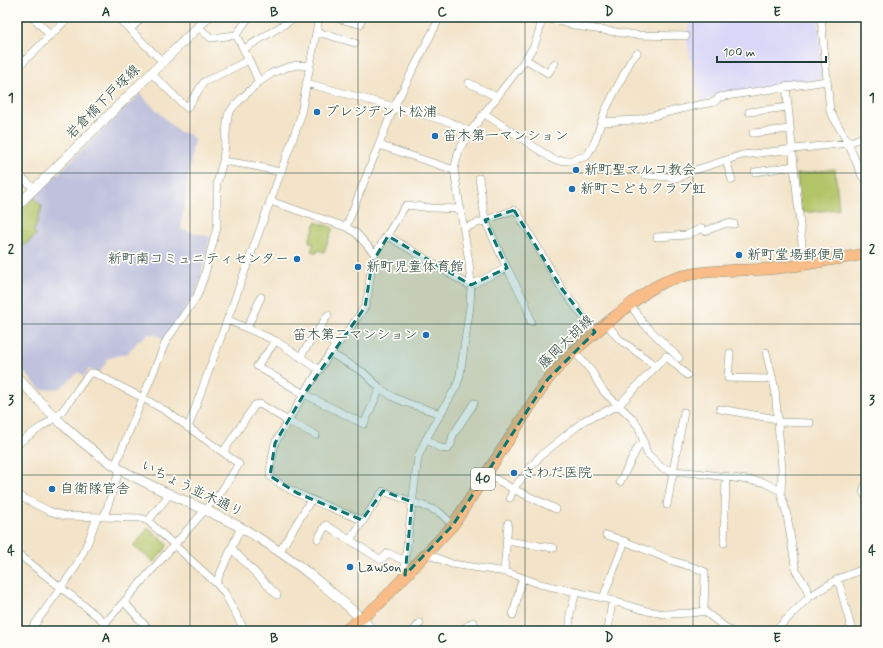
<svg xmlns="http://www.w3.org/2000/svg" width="883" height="648" font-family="Mynerve,'Klee One',sans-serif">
<rect width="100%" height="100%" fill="#fdfcf7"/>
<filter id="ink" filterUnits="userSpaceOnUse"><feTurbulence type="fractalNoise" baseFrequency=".025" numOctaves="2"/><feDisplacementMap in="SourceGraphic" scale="8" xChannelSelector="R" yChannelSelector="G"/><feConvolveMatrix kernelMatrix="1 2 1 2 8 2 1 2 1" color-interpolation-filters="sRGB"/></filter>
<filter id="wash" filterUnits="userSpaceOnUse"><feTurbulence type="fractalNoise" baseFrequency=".012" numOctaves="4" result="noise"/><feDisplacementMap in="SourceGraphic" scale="16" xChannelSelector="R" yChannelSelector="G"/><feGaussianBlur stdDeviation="0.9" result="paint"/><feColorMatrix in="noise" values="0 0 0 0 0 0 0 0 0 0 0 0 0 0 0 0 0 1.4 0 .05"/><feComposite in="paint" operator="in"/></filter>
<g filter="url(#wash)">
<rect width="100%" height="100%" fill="#f3e3c8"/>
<!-- built -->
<path fill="#d9d6f7" d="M689,17H818L823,76L819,79L717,95L706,101H701L686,38V32H688Z"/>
<!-- industrial -->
<path fill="#c0c2dd" d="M140,94L180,133H188L194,139L181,229L210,237L201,277L195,295L165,340L156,335L149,334L138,341L128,353L105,359L107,361L99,373L89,369L84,376L78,372L61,388L41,390L17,364V237L24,246L34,232L42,207L34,197Z"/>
<!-- green -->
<path fill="#b2c468" stroke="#68804e" d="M835,169L839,209L801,213L797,174Z
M34,197L42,207L34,231L36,235L24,246L17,237V214Z
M316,222L333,228L324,252L318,250L317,253L311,251L314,243L309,242Z
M148,528L167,544L166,548L154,562L133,546Z"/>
</g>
<g filter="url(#ink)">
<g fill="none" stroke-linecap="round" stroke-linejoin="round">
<!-- minor casing -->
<g stroke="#89907e" stroke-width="8">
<path id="minor" d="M33,17L50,35
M117,17L163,62
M332,17L360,24L362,17
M542,17L582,27L636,35L686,36
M821,17L830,111L848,143L862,176L866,181
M198,27L211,38L236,35L249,60
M130,30L142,17
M317,32L355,43
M236,35L249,17
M244,49L296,17
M525,59L548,73L555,63
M17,68L69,17
M151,73L187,108L204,82L249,60L259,82
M306,83L450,122L470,132
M469,83L497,97
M786,86L804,264
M749,112L788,107
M485,114L554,160L568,161L587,156L595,141L605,111L631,60L637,53
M601,122L636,120L698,105L715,102L719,97L827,81
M753,133L790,129
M379,145L454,170
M726,160L732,180
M223,161L255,166L280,172
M17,172L34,189
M755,172L794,166
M645,175L679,178L689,172L742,155L848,143L866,136
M479,178L485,220L507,268L526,304L531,322
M270,201L346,227L356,233L375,254
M346,227L394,107L440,17
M464,228L514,210L517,212L562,289L595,332
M705,231L727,223L734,224
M388,236L465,283L471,285L507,268
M657,237L687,235L702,228
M630,304L643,323L679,358
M228,320L276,341L320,370
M606,323L619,339L656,366
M247,328L261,297
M317,333L336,345
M276,341L257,366L304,394L364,424L380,388
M574,351L593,373L598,383L605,393L631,417L639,427L647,453L662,468L673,471L697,473L763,482L781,491
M766,352L775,389L782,469L781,494L787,515L796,571L806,586L809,597
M330,353L363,372L380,388L393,397L407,403L441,414
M730,353L728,378L773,379
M300,357L328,315
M720,409L777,419
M778,422L810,423
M188,428L300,119L319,17
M426,439L440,448L448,449L451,444L453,435L474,403
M17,445C30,433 47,425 60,413C72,401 79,385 90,373H94L143,398L166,411L239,464L221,492L98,631
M223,452L255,405L260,404L288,421L316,435
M115,466L166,341L197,296L204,277L217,227V183L223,161L228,115L233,107L244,96L259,82L272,73L288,67L298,65L310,66
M487,474L513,489L556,509
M620,482L638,447L644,444
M866,484L863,492L866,497
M17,495L49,511L65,516L141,518L148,521L216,583L224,592L245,631
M510,498L513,489L540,456L585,420L618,406L666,356L687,375
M667,505L684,412
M104,517L120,469
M362,520C340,511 286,492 270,476L271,464L275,443L304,394L330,353L342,339L365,307L368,294L372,263L375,254L406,205L432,208L461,209
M148,521L169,495
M606,535C629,542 650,552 673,561C684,565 695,566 705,572L704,611
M318,539L326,525L381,560L388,553L405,561
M350,540L383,491L432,509L439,512L453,525
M506,541L554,548
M724,543L726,476
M231,548L277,595
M280,551L309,503
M17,553L106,623
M427,554L452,564L506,572L540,584L603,598L647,611L665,614L692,613L704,611L730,631
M504,572L508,523
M405,575V561L418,457L426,439L457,385L460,375L470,306L471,285L469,262L454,170L459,150L470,132L522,64L534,46L539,32L542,17
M838,579L852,631
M216,583L241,527
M603,598L625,541
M125,603L150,631
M513,615L521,583L523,578
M17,627L22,631
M30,631L75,568L88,542L97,517
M413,631L420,623
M460,631L473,622L477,631
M570,631V614L576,592
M608,631L612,600
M775,631L809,597L838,579L866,568"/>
</g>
<!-- tertiary casing -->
<g stroke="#89907e" stroke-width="10">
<path id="tertiary" d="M17,206L208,17
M17,377C48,411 80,445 120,469C159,492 201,506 240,527C271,544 298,564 324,586C341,600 358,614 373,631"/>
</g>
<!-- primary casing -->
<g stroke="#89907e" stroke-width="12">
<path id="primary" d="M344,631L362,618L380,603L453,525L548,379C568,354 592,335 617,315C635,301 653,284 676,278C706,269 739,271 770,269C802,266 834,259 866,254"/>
</g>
<!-- minor -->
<use href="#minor" stroke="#fff" stroke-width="7"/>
<!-- tertiary -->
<use href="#tertiary" stroke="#fff" stroke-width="9"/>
<!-- primary -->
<use href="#primary" stroke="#f8bd88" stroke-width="11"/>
</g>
</g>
<!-- marked area -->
<path fill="#0f766e" fill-opacity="0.2" stroke="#0f766e" stroke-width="3" stroke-dasharray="8 5" stroke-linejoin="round" d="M514,210L562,289L595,332L548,379L453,525L405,575L412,502L383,491L362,520L297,493L270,476L275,443L304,394L365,307L372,263L388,236L471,285L507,268L485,220Z"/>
<!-- grid -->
<path fill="none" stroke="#1f3d34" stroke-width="1" stroke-opacity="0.55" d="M190,17V631M358,17V631M525,17V631M693,17V631M17,173H866M17,324H866M17,475H866"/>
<!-- markers -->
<g fill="#1f6fb2" stroke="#fdfcf7" stroke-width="1.5">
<circle cx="317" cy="112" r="4"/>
<circle cx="435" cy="136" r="4"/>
<circle cx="576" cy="170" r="4"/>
<circle cx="572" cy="189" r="4"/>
<circle cx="739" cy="255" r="4"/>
<circle cx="297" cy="259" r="4"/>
<circle cx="358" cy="267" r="4"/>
<circle cx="426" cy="335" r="4"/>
<circle cx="514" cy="473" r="4"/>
<circle cx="52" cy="489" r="4"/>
<circle cx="350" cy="567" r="4"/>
</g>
<g text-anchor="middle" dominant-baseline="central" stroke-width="3.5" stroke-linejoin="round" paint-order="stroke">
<!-- shield labels -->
<rect fill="#fdfcf7" stroke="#62766e" stroke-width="1" x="471" y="468" width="24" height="22" rx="3"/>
<g font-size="13" font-weight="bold" fill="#1f3d34">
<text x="483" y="479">40</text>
</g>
<!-- street labels -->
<g font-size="14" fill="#1f3d34" stroke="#fdfcf7">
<text transform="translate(103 102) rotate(-45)">岩倉橋下戸塚線</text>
<text transform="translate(566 342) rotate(-44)">藤岡大胡線</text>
<text transform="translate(192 489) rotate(26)">いちょう並木通り</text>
</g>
<!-- poi labels -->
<g font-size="14" fill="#1f3d34" stroke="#fdfcf7" text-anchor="start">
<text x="325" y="112">プレジデント松浦</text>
<text x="443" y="136">笛木第一マンション</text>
<text x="584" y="170">新町聖マルコ教会</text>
<text x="580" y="189">新町こどもクラブ虹</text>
<text x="747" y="255">新町堂場郵便局</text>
<text x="289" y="259" text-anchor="end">新町南コミュニティセンター</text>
<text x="366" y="267">新町児童体育館</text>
<text x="418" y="335" text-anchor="end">笛木第二マンション</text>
<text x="522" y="473">さわだ医院</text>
<text x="60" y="489">自衛隊官舎</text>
<text x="358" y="567">Lawson</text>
</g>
</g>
<!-- margin -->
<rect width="883" height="648" fill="none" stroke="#fdfcf7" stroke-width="44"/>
<!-- scale -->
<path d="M717 56v6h109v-6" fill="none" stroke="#1f3d34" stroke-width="2"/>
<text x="723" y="56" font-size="12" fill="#1f3d34" stroke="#fdfcf7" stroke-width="3" paint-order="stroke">100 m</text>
<rect x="22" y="22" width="839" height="604" fill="none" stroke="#1f3d34" stroke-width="1.5"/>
<g font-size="13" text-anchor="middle" font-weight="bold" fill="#1f3d34">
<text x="106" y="16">A</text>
<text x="274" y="16">B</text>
<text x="442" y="16">C</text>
<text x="609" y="16">D</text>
<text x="777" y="16">E</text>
<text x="11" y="102">1</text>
<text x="872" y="102">1</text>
<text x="11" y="253">2</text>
<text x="872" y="253">2</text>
<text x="11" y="404">3</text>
<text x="872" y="404">3</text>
<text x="11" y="555">4</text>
<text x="872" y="555">4</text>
<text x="106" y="642">A</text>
<text x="274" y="642">B</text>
<text x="442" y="642">C</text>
<text x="609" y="642">D</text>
<text x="777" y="642">E</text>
</g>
</svg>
